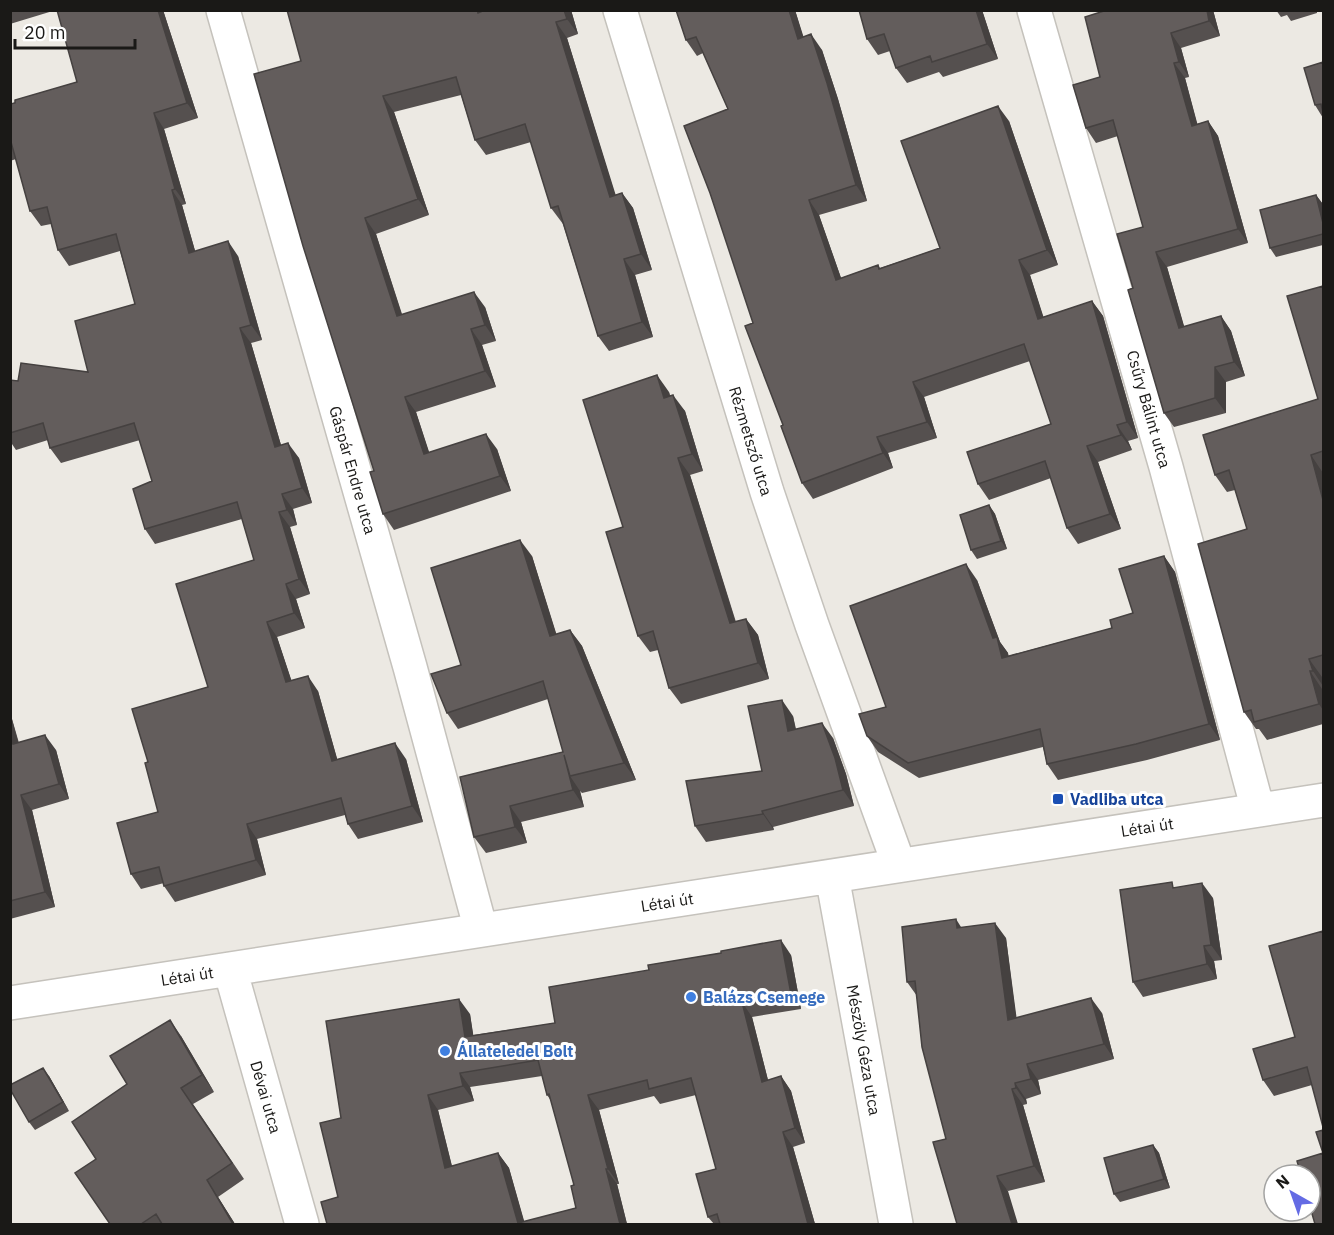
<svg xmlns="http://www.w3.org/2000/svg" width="1334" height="1235" font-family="'IBM Plex Sans',sans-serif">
<rect width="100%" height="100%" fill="#ece9e3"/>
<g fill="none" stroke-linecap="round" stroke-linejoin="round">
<!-- minor casing -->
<g stroke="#c5c2bc" stroke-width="36">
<path id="minor" d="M223,10L410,667L481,930
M620,10L767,492L812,625L899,865
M1034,10L1166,467L1258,810
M832,876L896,1224
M230,969L302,1224
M10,1003L1324,800"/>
</g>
<!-- minor -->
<use href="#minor" stroke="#fff" stroke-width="33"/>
</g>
<!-- wall -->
<path fill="#55504f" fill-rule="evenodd" d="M10,10H56L10,24Z
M163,10L198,118L164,129L186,204L182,205L195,251L238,256L262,340L251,343L281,445L299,458L312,503L293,509L297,525L290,527L310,594L296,599L305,628L277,637L291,680L318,691L337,759H406L423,822L358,839L348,824L345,815L257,839L266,875L175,902L164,886V883L141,889L131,874L158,812L148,762L208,687L254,560L242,519L155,544L145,529L152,481L140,440L61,463L50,448L48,440L16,450L10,441V380L18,381L88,372L135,304L120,251L69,266L58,250L51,224L41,226L30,211L16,159L10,161V104L77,82Z
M571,10L578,34L567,38L615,195L622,193L633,208L652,270L635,275L653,337L609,351L598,336L563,224L551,208L531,142L486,155L475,140L461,95L394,112L429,215L376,234L402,314L485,307L496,341L482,345L496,387L416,412L429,453L497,449L511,491L394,530L383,514L374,471L301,61Z
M676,10H795L803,37L822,50L838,99L867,201L819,215L841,278L878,265L880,268L940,248L1009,121L1058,265L1030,275L1043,317L1092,301L1103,316L1138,438L1128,441L1132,450L1098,462L1121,529L1078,544L1067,528L1051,478L989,500L978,484L1051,424L1030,361L924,397L937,438L888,453L893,468L813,499L802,483L783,425L753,323L728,109L703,53L697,56L686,40Z
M859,10H982L998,59L943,77L939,72L907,83L896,68L890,51L878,55L867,39Z
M1213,10L1220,36L1181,48L1189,77L1185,78L1197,124L1208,121L1218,136L1248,243L1167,267L1184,327L1221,316L1231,331L1245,376L1226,382V413L1174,427L1164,413L1133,288L1143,227L1118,136L1096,143L1086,128L1100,77L1107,11Z
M1276,10H1317V13L1291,21L1287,15L1281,17Z
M1323,62V118L1315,105Z
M1316,195L1322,203L1323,210V245L1276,257L1270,248Z
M1323,286V676L1322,677L1323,683V688L1322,689L1323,694V724L1267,740L1259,729H1256L1244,712L1247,529L1235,490L1227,492L1215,475L1318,399Z
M669,392L670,396L685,411L703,471L690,475L736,622L746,619L758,635L769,679L681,704L669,688L658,650L650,652L638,636L623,527Z
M989,505L995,514L1007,549L977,559L971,550Z
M532,556L556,634L570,630L582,646L636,780L582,793L580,791L584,807L521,822L527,843L486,853L474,837L563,752L548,699L458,729L447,713L461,665Z
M1164,556L1175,572L1220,740L1147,760L1058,780L1047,764L1043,747L919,778L878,752L867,736L886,707L977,580L1000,642L1008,653V656L1112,628L1133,613Z
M10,712L19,743L56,750L69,799L32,810L55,907L10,919Z
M793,716L796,729L833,738L846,774L854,806L773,827L774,830L706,842L695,826L762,771Z
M1177,887L1213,898L1222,960L1214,961L1217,979L1143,997L1133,982Z
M961,927L1006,938L1016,1018L1102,1013L1114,1059L1038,1080L1041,1094L1026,1099L1027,1104L1023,1105L1045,1182L1008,1191L946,1139L917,996L907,982Z
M1323,931L1312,1085L1274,1096L1263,1080L1295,1037Z
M791,955L801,1009L752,1017L768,1080L781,1076L791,1091L805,1143L793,1147L815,1224H714L708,1217L716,1169L696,1095L660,1104L654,1096L599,1110L619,1184H617L627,1224H327L338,1197L341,1118L470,1014L473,1035L555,1023ZM542,1076L547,1095L552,1102L574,1185L576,1208L524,1222L509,1168L498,1153L452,1166L438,1110L474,1101L470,1087Z
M181,1036L214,1092L193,1104L244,1179L218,1197L235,1224H110L96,1159L127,1084Z
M49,1076L69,1111L35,1130L29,1122Z
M1153,1145L1159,1153L1170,1188L1120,1202L1114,1194Z"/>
<!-- shaded-wall -->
<path fill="#454140" d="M158,10H163L198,118L187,103Z
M564,10H571L578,34L567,19Z
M789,10H795L809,54L798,39Z
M976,10H982L998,59L987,44Z
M1207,10H1213L1220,36L1209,21Z
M556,22L567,38L621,212L610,197Z
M1171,33L1181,48L1189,77L1179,62Z
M811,34L822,50L838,99L867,201L856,185Z
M1174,63L1185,78L1202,141L1192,126Z
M383,96L394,112L429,215L418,199Z
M998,106L1009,121L1058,265L1047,250Z
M154,113L164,129L186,204L175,189Z
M1208,121L1218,136L1248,243L1238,229Z
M172,190L182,205L200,268L189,253Z
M622,193L633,208L652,270L641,254Z
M1316,195L1322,203L1323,210V223Z
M809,200L819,215L847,295L836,280Z
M365,218L376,234L407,331L397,316Z
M228,241L238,256L262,340L251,325Z
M1156,252L1167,267L1189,343L1179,328Z
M624,259L635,275L653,337L642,322Z
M1019,260L1030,275L1049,334L1038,319Z
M474,292L485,307L496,341L485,325Z
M1092,301L1103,316L1138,438L1127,422Z
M1221,316L1231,331L1245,376L1234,362Z
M240,328L251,343L286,462L275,447Z
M471,329L482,345L496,387L485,371Z
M1215,367L1226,382V413L1215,398Z
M657,375L669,392L675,414L664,398Z
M913,382L924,397L937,438L927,422Z
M673,395L685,411L703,471L692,454Z
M405,397L416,412L435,470L424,454Z
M1117,425L1128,441L1132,450L1121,435Z
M486,434L497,449L511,491L500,476Z
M877,437L888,453L893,468L883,453Z
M288,443L299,458L312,503L302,488Z
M1087,446L1098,462L1121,529L1110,514Z
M1311,455L1323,473V500Z
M678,458L690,475L741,640L730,623Z
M282,494L293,509L297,525L287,510Z
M989,505L995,514L1007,549L1001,541Z
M279,512L290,527L310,594L299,579Z
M520,540L532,556L562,652L550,636Z
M1164,556L1175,572L1220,740L1209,724Z
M966,564L977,580L1000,642L1008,653L1013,673L1002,658L993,638Z
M286,584L296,599L305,628L294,613Z
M746,619L758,635L769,679L758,663Z
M267,622L277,637L297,697L286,682Z
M570,630L582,646L636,780L624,763Z
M1309,659L1322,677L1323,686L1313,671Z
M1310,671L1322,689L1323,694V710L1319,704Z
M308,676L318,691L342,776L332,761Z
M782,700L793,716L799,747L788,731Z
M10,712L23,760L13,744L10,736Z
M822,723L833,738L846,774L854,806L843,790Z
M45,735L56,750L69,799L59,784Z
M395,743L406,759L423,822L412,806Z
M564,755L570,776L580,791L584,807L573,790Z
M21,795L32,810L55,907L45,892Z
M510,806L521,822L527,843L515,827Z
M762,811L773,827L774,830L763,814Z
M247,824L257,839L266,875L256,860Z
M1202,883L1213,898L1222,960L1211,945Z
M956,919L966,935L957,928Z
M995,923L1006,938L1019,1036L1008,1020Z
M781,940L791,955L801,1009L791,994Z
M1204,946L1214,961L1217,979L1207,964Z
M1091,998L1102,1013L1114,1059L1104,1044Z
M459,999L470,1014L476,1052L465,1037Z
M742,1002L752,1017L772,1096L762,1082Z
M170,1020L181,1036L214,1092L202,1075Z
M1027,1064L1038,1080L1041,1094L1031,1079Z
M43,1068L49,1076L69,1111L63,1102Z
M460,1073L470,1087L474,1101L463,1086Z
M781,1076L791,1091L805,1143L795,1128Z
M1015,1083L1026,1099L1027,1104L1016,1088Z
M1012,1089L1023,1105L1045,1182L1034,1166Z
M428,1095L438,1110L456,1183L445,1168Z
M588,1095L599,1110L619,1184L608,1169Z
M783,1132L793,1147L815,1224H808Z
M1153,1145L1159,1153L1170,1188L1164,1179Z
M498,1153L509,1168L525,1224L518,1223Z
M606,1169L617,1184L627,1224H620Z
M997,1176L1008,1191L1018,1224H1012Z
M207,1180L218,1197L235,1224H233Z"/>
<!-- building -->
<path fill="#635d5c" stroke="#454140" stroke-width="1.5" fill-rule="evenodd" d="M57,10H158L187,103L154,113L175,189L172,190L189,253L228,241L251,325L240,328L275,447L288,443L302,488L282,494L287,510L279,512L299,579L286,584L294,613L267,622L286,682L308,676L332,761L395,743L412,806L348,824L341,798L247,824L256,860L164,886L159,867L131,874L117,823L158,812L145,763L148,762L132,709L208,687L176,584L254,560L237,502L145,529L133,489L152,481L134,423L50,448L43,423L10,433V380L18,381L21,363L88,372L75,321L135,304L116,234L58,250L47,207L30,211L11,142H10V104L15,103V100L77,82Z
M287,10H477L478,13L485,10H564L567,19L556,22L610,197L622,193L641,254L624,259L642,322L598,336L558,206L551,208L525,124L475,140L456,77L383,96L418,199L365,218L397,316L474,292L485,325L471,329L485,371L405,397L424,454L486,434L500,476L383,514L370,472L374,471L303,246L254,74L301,61Z
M676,10H789L798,39L811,34L827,83L856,185L809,200L836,280L878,265L879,269L940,248L901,141L998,106L1047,250L1019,260L1038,319L1092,301L1127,422L1117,425L1121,435L1087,446L1110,514L1067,528L1045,461L978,484L967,452L1051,424L1024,344L913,382L927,422L877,437L883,453L802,483L781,426L783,425L745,326L753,323L710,193L684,126L728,109L696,37L686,40Z
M859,10H976L987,44L932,62L930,56L896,68L884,34L867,39Z
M1107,10H1207L1209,21L1171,33L1179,62L1174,63L1192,126L1208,121L1238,229L1156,252L1179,328L1221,316L1234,362L1215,367V398L1164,413L1128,290L1133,288L1117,234L1143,227L1113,120L1086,128L1073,85L1100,77L1085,17Z
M1323,62V112L1321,104L1315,105L1304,68Z
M1316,195L1323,223V234L1270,248L1260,210Z
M1323,286V451L1311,455L1323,500V655L1309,659L1313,671H1310L1319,704L1254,722L1251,710L1244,712L1198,544L1247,529L1229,470L1215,475L1203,435L1318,399L1287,296Z
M657,375L664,398L673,395L692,454L678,458L730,623L746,619L758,663L669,688L653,631L638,636L606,532L623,527L583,400Z
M989,505L1001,541L971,550L960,515Z
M520,540L550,636L570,630L624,763L570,776L564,755L573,790L510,806L515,827L474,837L460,777L563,752L543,681L447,713L431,674L461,665L431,568Z
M1164,556L1209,724L1136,744L1047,764L1040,729L908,763L867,736L859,714L886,707L850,606L966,564L993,638L997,637L1002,658L1112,628L1110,620L1133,613L1119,569Z
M782,700L788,731L822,723L835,758L843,790L762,811L763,814L695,826L686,781L762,771L748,706Z
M45,735L59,784L21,795L45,892L10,901V736L13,744Z
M1172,882L1173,888L1202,883L1211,945L1204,946L1207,964L1133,982L1120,890Z
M956,919L957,928L995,923L1008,1020L1091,998L1104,1044L1027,1064L1031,1079L1015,1083L1016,1088L1012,1089L1034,1166L997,1176L1012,1224H957L933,1142L946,1139L922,1047L915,981L907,982L902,927Z
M1323,931V1127L1307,1067L1263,1080L1253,1049L1295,1037L1269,946Z
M781,940L791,994L742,1002L762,1082L781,1076L795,1128L783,1132L808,1224H720L717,1214L708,1217L696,1174L716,1169L691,1078L649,1089L647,1080L588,1095L608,1169H606L620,1224H327L321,1202L338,1197L320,1123L341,1118L326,1021L459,999L465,1037L555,1023L549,987L649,970L648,965L721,953V951ZM538,1060L547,1095L549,1094L574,1185L571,1186L576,1208L518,1223L498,1153L445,1168L428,1095L463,1086L460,1073Z
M170,1020L202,1075L181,1088L232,1163L207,1180L233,1224H162L156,1214L141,1224H110L75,1173L96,1159L72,1122L127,1084L110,1056Z
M43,1068L63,1102L29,1122L10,1089V1085Z
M1323,1130V1224H1315L1310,1207V1175H1301L1297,1161L1323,1153L1316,1132Z
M1153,1145L1164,1179L1114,1194L1104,1158Z"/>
<!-- markers -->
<rect fill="#1a4fb4" stroke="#fff" stroke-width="2" x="1052" y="793" width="12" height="12" rx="3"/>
<g fill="#3f7fe0" stroke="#fff" stroke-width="2">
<circle cx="691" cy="997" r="6"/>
<circle cx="445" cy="1051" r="6"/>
</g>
<g text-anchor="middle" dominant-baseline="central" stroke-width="6" stroke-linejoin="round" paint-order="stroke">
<!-- street labels -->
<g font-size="16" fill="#1a1917" stroke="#fff">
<text transform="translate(1149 409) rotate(74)">Csűry Bálint utca</text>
<text transform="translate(751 441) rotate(73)">Rézmetsző utca</text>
<text transform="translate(353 470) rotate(74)">Gáspár Endre utca</text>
<text transform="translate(1147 827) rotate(-9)">Létai út</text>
<text transform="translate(667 902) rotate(-9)">Létai út</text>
<text transform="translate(187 976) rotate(-9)">Létai út</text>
<text transform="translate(864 1050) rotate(80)">Mészöly Géza utca</text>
<text transform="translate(266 1097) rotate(74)">Dévai utca</text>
</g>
<!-- transit labels -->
<g font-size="16" font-weight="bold" fill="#164399" stroke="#fff" text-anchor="start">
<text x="1070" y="799">Vadliba utca</text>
</g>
<!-- shop labels -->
<g font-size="16" font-weight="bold" fill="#366cbe" stroke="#fff" text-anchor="start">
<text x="703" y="997">Balázs Csemege</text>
<text x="457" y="1051">Állateledel Bolt</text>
</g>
</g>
<!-- border -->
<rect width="1334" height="1235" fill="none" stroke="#1a1917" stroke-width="24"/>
<!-- north arrow -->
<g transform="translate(1292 1193) rotate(320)"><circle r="28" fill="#ffffff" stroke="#a3a3a2" stroke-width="1.5"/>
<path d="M0-4.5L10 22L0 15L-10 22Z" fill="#646be4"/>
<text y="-9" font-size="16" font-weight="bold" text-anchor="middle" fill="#1a1917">N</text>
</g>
<!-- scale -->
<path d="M15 39v9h120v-9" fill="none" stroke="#1a1917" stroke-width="3"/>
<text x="24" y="39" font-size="18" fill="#1a1917" stroke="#ffffff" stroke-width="4.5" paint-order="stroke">20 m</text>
</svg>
